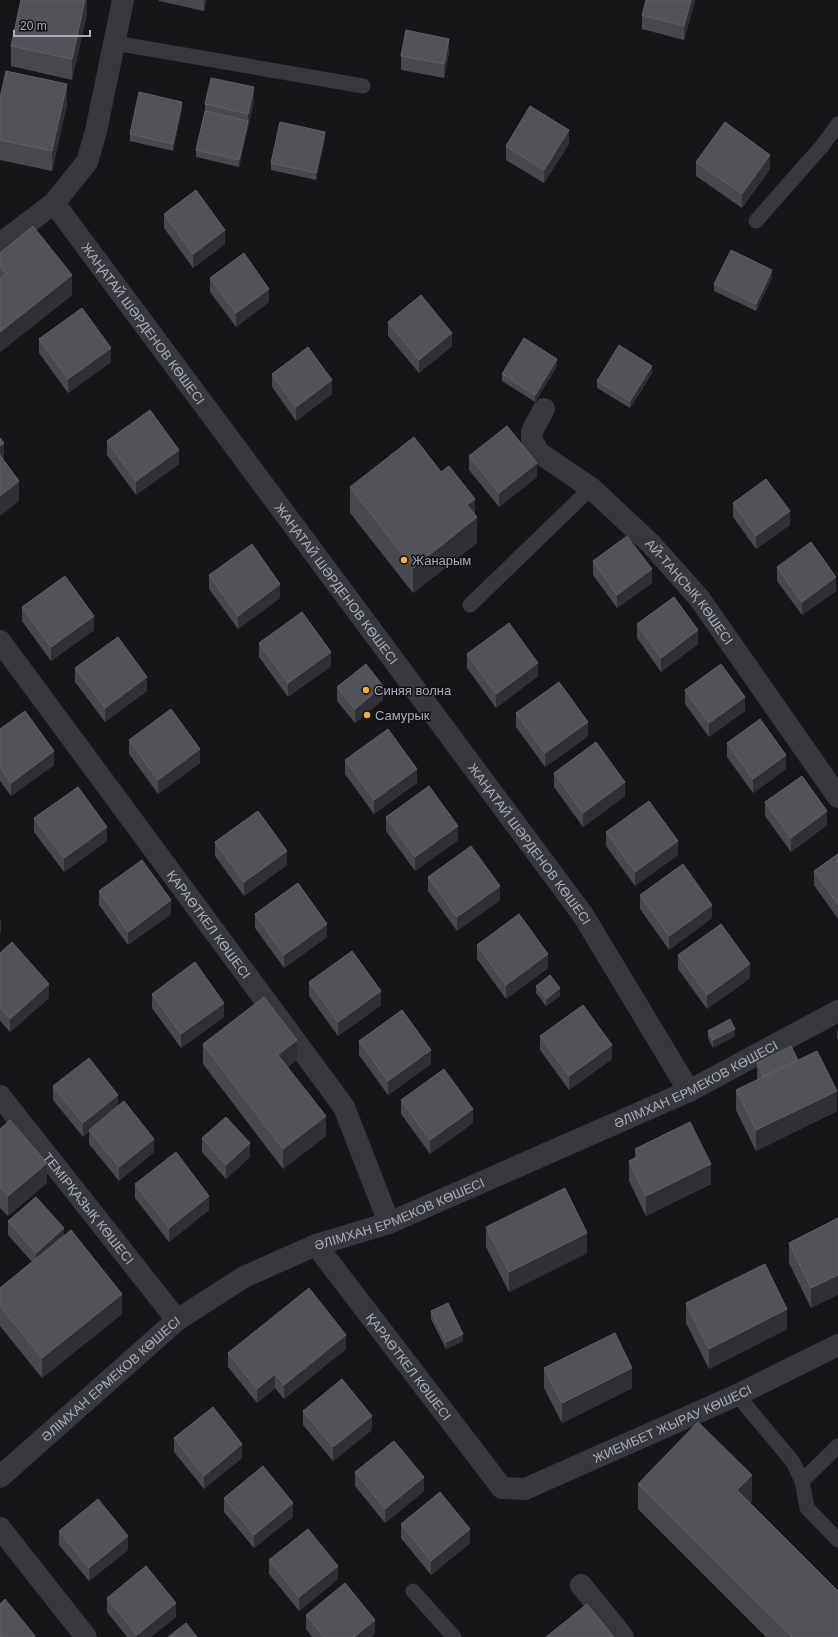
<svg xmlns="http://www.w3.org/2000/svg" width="838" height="1637" font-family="Arial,sans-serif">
<rect width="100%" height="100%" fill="#161618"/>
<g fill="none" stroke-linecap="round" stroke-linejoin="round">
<!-- lane -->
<path stroke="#37383d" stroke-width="15" d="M115,43L363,86
M756,221L823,145L838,124
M470,605L591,488
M737,1395L793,1462L802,1481L807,1508L838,1540
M802,1481L838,1446
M413,1591L454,1637"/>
<!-- street -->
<g stroke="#37383d" stroke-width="22">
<path id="s1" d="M54,203L583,915L689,1091"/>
<path d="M0,244L54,203L87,162L96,131L123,0"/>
<path id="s2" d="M544,409L532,431V440L538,452L591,488L651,544L699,598L838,797"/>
<path id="s3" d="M0,641L344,1107L389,1223"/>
<path id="s4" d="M0,1096L177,1320"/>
<path id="s5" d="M316,1245L502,1488L525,1489L737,1395L838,1345"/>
<path id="s6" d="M0,1477L177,1320L244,1277L316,1245L389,1223L689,1091L838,1011"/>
<path d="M0,1528L86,1637"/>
<path d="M581,1585L623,1637"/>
</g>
</g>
<!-- wall -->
<path fill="#47494d" d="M87,0V13L72,80L11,66V46Z
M159,0H206L204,11L159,1Z
M695,0L684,40L642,29V15Z
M449,52L444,78L401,70V56Z
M0,98L67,104L52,171L0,160Z
M254,101L239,167L196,157V150L205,111V104Z
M182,109L173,151L130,141V134Z
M325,139L316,180L271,170V163Z
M569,144L544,183L506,160V146Z
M696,162L770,169L742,208L696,176Z
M164,214L225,244L193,268L164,228Z
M0,253L72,295L0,352Z
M772,277L756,311L714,291V284Z
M210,278L269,302L236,327L210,292Z
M388,322L452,346L419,373L388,336Z
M39,339L111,362L68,393L39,353Z
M557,366L535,402L502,381V374Z
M652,373L630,408L597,388V381Z
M272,374L332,394L296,421L272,387Z
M107,441L179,464L136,495L107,455Z
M469,456L537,477L499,507L469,470Z
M350,487L475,515L477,543L413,593L350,513Z
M733,503L790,525L756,549L733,517Z
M593,561L652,583L617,608L593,575Z
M777,567L836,591L802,615L777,581Z
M209,575L280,598L238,629L209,589Z
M22,607L94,630L51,661L22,621Z
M637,624L698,644L661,672L637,638Z
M259,643L331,666L288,697L259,657Z
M467,654L538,676L496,708L467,668Z
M75,668L147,691L105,722L75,682Z
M337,687L383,700L355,723L337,701Z
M685,690L745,711L709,737L685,704Z
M516,713L588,736L545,767L516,727Z
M0,729L54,765L11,796L0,781Z
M129,740L200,763L158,794L129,754Z
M727,743L786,769L753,793L727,757Z
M345,760L417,783L374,814L345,774Z
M554,773L625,796L583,827L554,787Z
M765,802L827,825L791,852L765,816Z
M386,817L458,840L415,871L386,831Z
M34,818L107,841L64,872L34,832Z
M606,832L678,855L635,886L606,846Z
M215,842L287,865L244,896L215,856Z
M838,854V919L814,885V871Z
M428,877L500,900L457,931L428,891Z
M99,891L171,914L128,945L99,905Z
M640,895L712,918L669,950L640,909Z
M255,914L327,937L284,968L255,928Z
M477,945L548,968L506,999L477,959Z
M0,953L49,998L10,1032L0,1021Z
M678,955L750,978L707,1009L678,969Z
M309,982L381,1005L338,1036L309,996Z
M536,986L560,996L546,1006L536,993Z
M152,994L224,1017L181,1048L152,1008Z
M838,1030V1041L837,1038V1031Z
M708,1031L735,1036L713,1048L708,1038Z
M540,1036L612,1059L569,1090L540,1050Z
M359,1041L431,1064L388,1095L359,1055Z
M203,1044L297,1060L288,1067L326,1136L283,1169L203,1064Z
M798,1060L837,1111L756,1151L736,1110V1090L758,1080L757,1077V1063Z
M53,1086L118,1106L154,1152L119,1181L89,1144V1132L83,1137L53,1100Z
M401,1100L473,1123L430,1154L401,1114Z
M0,1129L47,1183L8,1216L0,1208Z
M202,1138L250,1157L226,1179L202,1152Z
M635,1149L711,1184L646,1216L629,1181V1161L635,1158Z
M135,1184L209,1210L169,1242L135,1198Z
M838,1218L811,1308L789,1263V1243Z
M8,1221L64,1236L122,1314L42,1378L0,1326V1288L32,1262L8,1235Z
M486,1227L587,1253L509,1292L486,1247Z
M686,1303L787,1329L709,1369L686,1323Z
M431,1311L463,1341L446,1349L431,1319Z
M346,1349L284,1399L275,1388L257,1403L228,1367V1353Z
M544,1368L632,1388L562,1423L544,1388Z
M303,1411L372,1430L333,1461L303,1425Z
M174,1438L242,1458L204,1489L174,1452Z
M355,1472L424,1491L385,1523L355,1486Z
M638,1484L752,1501L750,1503L838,1637H766L638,1509Z
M224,1498L293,1517L254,1548L224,1512Z
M401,1524L470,1543L431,1575L401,1538Z
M59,1531L128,1550L89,1581L59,1545Z
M269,1560L338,1579L299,1611L269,1574Z
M107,1598L176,1617L151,1637H127L107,1612Z
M306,1615L375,1634L371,1637H312L306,1629Z"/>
<!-- shaded-wall -->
<path fill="#2f3033" d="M85,0H87V13L72,80V59Z
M204,0H206L204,11Z
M691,0H695L684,40V26Z
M449,39V52L444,78V64Z
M67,84V104L52,171V151Z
M254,87V101L239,167V160L248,121V114Z
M182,102V109L173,151V144Z
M569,130V144L544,183V170Z
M325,132V139L316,180V173Z
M770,155V169L742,208V194Z
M225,230V244L193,268V254Z
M772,270V277L756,311V304Z
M72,275V295L0,352V332Z
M269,289V302L236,327V313Z
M452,333V346L419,373V360Z
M111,348V362L68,393V379Z
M557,359V366L535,402V395Z
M652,366V373L630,408V401Z
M332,380V394L296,421V407Z
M4,443V463L0,466V446Z
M179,450V464L136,495V481Z
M537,463V477L499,507V493Z
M19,481V501L0,516V496Z
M475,499V519L477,517V543L413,593V568L467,505Z
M790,511V525L756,549V536Z
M652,569V583L617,608V595Z
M836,577V591L802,615V602Z
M280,584V598L238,629V616Z
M94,616V630L51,661V647Z
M698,630V644L661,672V658Z
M331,652V666L288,697V683Z
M538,663V676L496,708V694Z
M147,677V691L105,722V708Z
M383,686V700L355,723V709Z
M745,697V711L709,737V723Z
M588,722V736L545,767V753Z
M200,749V763L158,794V780Z
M54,751V765L11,796V783Z
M786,755V769L753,793V779Z
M417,769V783L374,814V800Z
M625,782V796L583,827V813Z
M827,811V825L791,852V838Z
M458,826V840L415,871V857Z
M107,827V841L64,872V858Z
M678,841V855L635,886V872Z
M287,851V865L244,896V882Z
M500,886V900L457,931V917Z
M171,900V914L128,945V932Z
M712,905V918L669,950V936Z
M1,919V933L0,934V920Z
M327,924V937L284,968V955Z
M548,954V968L506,999V985Z
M750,964V978L707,1009V995Z
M49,984V998L10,1032V1019Z
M560,988V996L546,1006V999Z
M381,991V1005L338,1036V1022Z
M224,1003V1017L181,1048V1034Z
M735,1029V1036L713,1048V1040Z
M297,1040V1060L278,1075V1055Z
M612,1045V1059L569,1090V1076Z
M431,1050V1064L388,1095V1081Z
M837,1091V1111L756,1151V1130Z
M118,1095V1109L89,1130V1132L83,1137V1123Z
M473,1109V1123L430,1154V1140Z
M326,1116V1136L283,1169V1149Z
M154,1139V1152L119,1181V1167Z
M250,1143V1157L226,1179V1165Z
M47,1163V1183L8,1216V1196Z
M711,1164V1184L646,1216V1196Z
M209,1196V1210L169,1242V1228Z
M64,1228V1242L36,1266V1253Z
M587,1233V1253L509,1292V1272Z
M838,1275V1295L811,1308V1288Z
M122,1294V1314L42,1378V1358Z
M787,1309V1329L709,1369V1349Z
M463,1334V1341L446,1349V1342Z
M346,1335V1349L284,1399V1385Z
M632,1368V1388L562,1423V1403Z
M275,1374V1388L257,1403V1389Z
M372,1416V1430L333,1461V1447Z
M242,1444V1458L204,1489V1476Z
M752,1475V1501L737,1516V1490Z
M424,1477V1491L385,1523V1509Z
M293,1503V1517L254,1548V1535Z
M470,1529V1543L431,1575V1561Z
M128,1536V1550L89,1581V1568Z
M338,1566V1579L299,1611V1597Z
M176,1603V1617L151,1637H137V1635Z
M375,1620V1634L371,1637H354Z"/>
<!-- building -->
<path fill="#525359" stroke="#5f6168" d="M21,0H85L72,59L11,46Z
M646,0H691L684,26L642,15Z
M406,30L449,39L444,64L401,56Z
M6,71L67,84L52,151L0,140V98Z
M211,78L254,87L248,114L205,104Z
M139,92L182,102L173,144L130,134Z
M530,106L569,130L544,170L506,146Z
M205,111L248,121L239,160L196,150Z
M280,122L325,132L316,173L271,163Z
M725,122L770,155L742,194L696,162Z
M196,190L225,230L193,254L164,214Z
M33,226L72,275L0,332V279L6,274L0,266V253Z
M731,250L772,270L756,304L714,284Z
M244,253L269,289L236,313L210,278Z
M421,295L452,333L419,360L388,322Z
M82,308L111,348L68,379L39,339Z
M524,338L557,359L535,395L502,374Z
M619,345L652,366L630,401L597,381Z
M308,347L332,380L296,407L272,374Z
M150,410L179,450L136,481L107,441Z
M507,426L537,463L499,493L469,456Z
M414,437L441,472L449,466L475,499L467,505L477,517L413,568L350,487Z
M0,438L4,443L0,446Z
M0,455L19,481L0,496Z
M766,479L790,511L756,536L733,503Z
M627,536L652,569L617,595L593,561Z
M811,542L836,577L802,602L777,567Z
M252,544L280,584L238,616L209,575Z
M65,576L94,616L51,647L22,607Z
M674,597L698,630L661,658L637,624Z
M302,612L331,652L288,683L259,643Z
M509,623L538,663L496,694L467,654Z
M118,637L147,677L105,708L75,668Z
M366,664L383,686L355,709L337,687Z
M721,664L745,697L709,723L685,690Z
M559,682L588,722L545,753L516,713Z
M171,709L200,749L158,780L129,740Z
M25,711L54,751L11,783L0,767V729Z
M760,719L786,755L753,779L727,743Z
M388,729L417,769L374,800L345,760Z
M596,742L625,782L583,813L554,773Z
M802,776L827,811L791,838L765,802Z
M429,786L458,826L415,857L386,817Z
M78,787L107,827L64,858L34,818Z
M649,801L678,841L635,872L606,832Z
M258,811L287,851L244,882L215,842Z
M471,846L500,886L457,917L428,877Z
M838,854V905L814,871Z
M142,860L171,900L128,932L99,891Z
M683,864L712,905L669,936L640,895Z
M298,883L327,924L284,955L255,914Z
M519,914L548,954L506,985L477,945Z
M721,924L750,964L707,995L678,955Z
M12,942L49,984L10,1019L0,1007V953Z
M352,951L381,991L338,1022L309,982Z
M195,962L224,1003L181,1034L152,994Z
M550,975L560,988L546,999L536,986Z
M264,997L297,1040L278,1055L326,1116L283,1149L203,1044Z
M583,1005L612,1045L569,1076L540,1036Z
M402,1010L431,1050L388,1081L359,1041Z
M730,1019L735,1029L713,1040L708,1031Z
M791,1046L798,1060L763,1077L757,1063Z
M817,1051L837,1091L756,1130L736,1090Z
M89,1058L118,1095L83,1123L53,1086Z
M444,1069L473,1109L430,1140L401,1100Z
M124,1101L154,1139L119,1167L89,1130Z
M226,1117L250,1143L226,1165L202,1138Z
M10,1120L47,1163L8,1196L0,1187V1129Z
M690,1122L711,1164L646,1196L629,1161L639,1156L635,1149Z
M176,1152L209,1196L169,1228L135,1184Z
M565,1188L587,1233L509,1272L486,1227Z
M36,1197L64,1228L36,1253L8,1221Z
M838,1218V1275L811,1288L789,1243Z
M71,1230L122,1294L42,1358L0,1306V1288Z
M765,1264L787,1309L709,1349L686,1303Z
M309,1288L346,1335L284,1385L275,1374L257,1389L228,1353Z
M448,1303L463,1334L446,1342L431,1311Z
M615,1333L632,1368L562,1403L544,1368Z
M342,1379L372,1416L333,1447L303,1411Z
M213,1407L242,1444L204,1476L174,1438Z
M698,1422L752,1475L737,1490L838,1591V1637H792L638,1484Z
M394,1441L424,1477L385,1509L355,1472Z
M263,1466L293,1503L254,1535L224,1498Z
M440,1492L470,1529L431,1561L401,1524Z
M98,1499L128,1536L89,1568L59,1531Z
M308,1529L338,1566L299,1597L269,1560Z
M146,1566L176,1603L137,1635L107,1598Z
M345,1583L375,1620L354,1637H324L306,1615Z
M5,1599L35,1636L34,1637H0V1604Z
M587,1604L614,1637H546Z
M186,1623L197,1637H168Z"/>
<!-- markers -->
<g fill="#f2b134" stroke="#111113" stroke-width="1.5">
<circle cx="404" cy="560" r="4"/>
<circle cx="366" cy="690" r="4"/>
<circle cx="367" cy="715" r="4"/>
</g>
<g text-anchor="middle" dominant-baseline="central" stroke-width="3" stroke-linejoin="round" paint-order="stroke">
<!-- street labels -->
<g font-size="13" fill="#a8adb8" stroke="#111113">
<text stroke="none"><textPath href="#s1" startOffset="150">ЖАҢАТАЙ ШӘРДЕНОВ КӨШЕСІ</textPath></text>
<text stroke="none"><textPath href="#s1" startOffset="474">ЖАҢАТАЙ ШӘРДЕНОВ КӨШЕСІ</textPath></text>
<text stroke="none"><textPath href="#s2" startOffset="255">АЙ-ТАҢСЫҚ КӨШЕСІ</textPath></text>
<text stroke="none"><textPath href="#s1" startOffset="798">ЖАҢАТАЙ ШӘРДЕНОВ КӨШЕСІ</textPath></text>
<text stroke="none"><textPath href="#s3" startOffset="352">ҚАРАӨТКЕЛ КӨШЕСІ</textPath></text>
<text stroke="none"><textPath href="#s6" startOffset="808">ӘЛІМХАН ЕРМЕКОВ КӨШЕСІ</textPath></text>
<text stroke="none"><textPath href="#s4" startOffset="143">ТЕМІРҚАЗЫҚ КӨШЕСІ</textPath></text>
<text stroke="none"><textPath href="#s6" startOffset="484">ӘЛІМХАН ЕРМЕКОВ КӨШЕСІ</textPath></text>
<text stroke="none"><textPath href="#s5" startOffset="153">ҚАРАӨТКЕЛ КӨШЕСІ</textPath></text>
<text stroke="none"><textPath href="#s6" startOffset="148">ӘЛІМХАН ЕРМЕКОВ КӨШЕСІ</textPath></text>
<text stroke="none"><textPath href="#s5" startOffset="490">ЖИЕМБЕТ ЖЫРАУ КӨШЕСІ</textPath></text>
</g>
<!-- poi labels -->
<g font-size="13" fill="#a8adb8" stroke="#111113" text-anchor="start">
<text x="412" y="560">Жанарым</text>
<text x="374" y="690">Синяя волна</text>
<text x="375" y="715">Самурык</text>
</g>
</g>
<!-- scale -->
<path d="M14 30v6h76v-6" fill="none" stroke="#a8adb8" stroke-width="2"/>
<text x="20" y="30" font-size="12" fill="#a8adb8" stroke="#111113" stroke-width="3" paint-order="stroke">20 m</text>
</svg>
